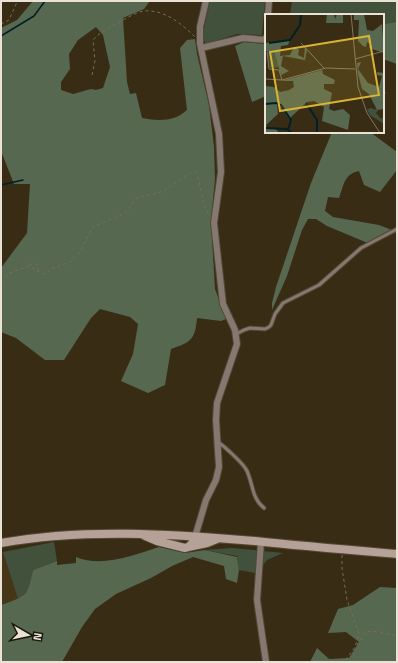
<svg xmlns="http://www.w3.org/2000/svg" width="398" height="663" font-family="'Titillium Web',sans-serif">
<rect width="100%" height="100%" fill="#382c15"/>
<!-- built -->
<path fill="#453617" d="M1,552H3L18,599L1,605Z"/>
<!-- green -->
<path fill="#42513c" d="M210,1H265L262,35L237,34L206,44L202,37Z
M292,1H397V22L383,24V15H290Z
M54,542L57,561L33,570C31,583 30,591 18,599L3,552Z
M232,548L283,553L267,560L257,573H255L239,570L237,556L205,550Z"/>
<!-- forest -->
<path fill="#576850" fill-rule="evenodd" d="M33,1H150L144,9L123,18L127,82L130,94L136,93L142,118C159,121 174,122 187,110L180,48L187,40L195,39L197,54L209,105L214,147L215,179L211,221L215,289L226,319L221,321L197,318C195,340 191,342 171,349L165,385L148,393L121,381L133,354L138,324L130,317L100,309L91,318L64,360H45L16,338L1,332V268L27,233L30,184H14L1,151V28L17,20ZM96,27L103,35L110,67L103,88L96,90L91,89L73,94L61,90V82L70,69L69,54L78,40Z
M397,22V64L383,59V24Z
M244,42L266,44V96L252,102L235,46Z
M332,132H370L397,152V170L380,192L364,185L359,171C344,174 344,185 339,198L328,197L325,211L333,217L379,225L397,232L370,244L327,226L316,219H308L302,230L287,276L272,310V303L276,287L311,183Z
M159,547L185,553L205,550L237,557L239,570L237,583L226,579L224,566L193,557L172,566L151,578L116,594L95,609L82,627L62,662H1V605C26,596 28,596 33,570L57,561V565L76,563V557C102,568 134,555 159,547Z
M380,587L397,588V662H310L317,648L329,659L349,658L359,642L346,632L328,633L338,609L353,605Z"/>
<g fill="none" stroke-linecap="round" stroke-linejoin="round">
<!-- stream -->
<path stroke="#001f27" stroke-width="1.5" d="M1,36L34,16L45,1
M1,185L23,180"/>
<!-- lane casing -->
<g stroke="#544934" stroke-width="5">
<path id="lane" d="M236,334L244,330L250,328L265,329L269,327L271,325L275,314L283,303L319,285L361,248L397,229
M218,442C225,447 244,464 247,471C253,484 252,499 264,508"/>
</g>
<!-- street casing -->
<g stroke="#544934" stroke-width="8">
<path id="street" d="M268,15L269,1
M201,48L243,38L266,40V38
M195,537L206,500L216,480L219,467L216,420L217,403L237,344L235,330L223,304L214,223L221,172L219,134L200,44V27L206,1
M261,542L257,600L266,662"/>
</g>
<!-- secondary casing -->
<g stroke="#544934" stroke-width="10">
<path id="secondary" d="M143,535L157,541L185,548C191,547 193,542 195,537
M1,543C85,528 170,534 255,541C302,546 350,550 397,554
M188,547L207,543L217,539"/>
</g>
<!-- path -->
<path stroke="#786d5a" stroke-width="1" stroke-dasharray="3 3" stroke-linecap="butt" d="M1,24L9,20L17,2L19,1
M92,75L95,61L93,40C100,32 109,28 118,23C125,19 136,12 144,11C164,9 182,24 195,37
M383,92L386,93
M29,265L34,263L37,265L39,272
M1,282L10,273L29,266L43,274L47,273L51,269L70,262L79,253L93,227L121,215L127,211L135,199L139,197L158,193L165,190L191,172H195L197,174L205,207L209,216
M342,555V568L347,600L359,634L355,647L344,662
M357,645L366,632L373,631L397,636"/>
<!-- lane -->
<use href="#lane" stroke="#847871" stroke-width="3"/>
<!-- street -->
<use href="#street" stroke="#847871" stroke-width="6"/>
<!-- secondary -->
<use href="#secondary" stroke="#b5a197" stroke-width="8"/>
</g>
<!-- overview -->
<g transform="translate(265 14)">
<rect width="119" height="119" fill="#382c15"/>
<path d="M2,37H9L14,53L4,54ZM105,94L113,96L111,99L116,105L119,102V110L105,101L102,96Z" fill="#42513c"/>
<path d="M62,0H69L70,5L72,0H78V9H61ZM89,0H99L102,16L108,17L117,10L119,39L104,34L105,30L102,28L101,33L98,32L93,27L94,6H89ZM25,26L23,31L16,32L15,42L25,41L29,33L34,36L33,41L39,44L40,32L42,36L40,46L55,49L18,42L16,52L24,57L16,61L9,37H0V29ZM96,48L93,55L103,69L114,73L117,62L112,61V58L119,59V95L112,96L104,80L97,75L93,60L92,49ZM57,56L58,60L70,66L69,70H59V75L67,79L64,95L69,97L78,95L85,101L83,116L57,107L59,93L49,87L42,88L24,105L17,94L12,91L13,100L1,111L2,114H10L14,119H0V72L9,73L15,78L24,76L29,73L28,67H16Z" fill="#576850"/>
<path fill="none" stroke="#001f27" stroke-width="2" d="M4,29L25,26L35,11L36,0M41,89L52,106V119M0,90L11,89L16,91L26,106L23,116M0,114L22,115L27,119"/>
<path fill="none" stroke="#7f7562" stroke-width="1" d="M86,0L93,73L102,99L115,119M36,29L59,54M2,38L4,55L14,56L17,66M90,45L119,37M0,65L17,66L61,54L90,55"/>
<path fill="#d9b334" fill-opacity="0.15" stroke="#d9b334" stroke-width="2" d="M104,22L114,81L15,97L5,38Z"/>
<rect width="119" height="119" fill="none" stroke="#eae2d5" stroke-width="2"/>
</g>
<!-- border -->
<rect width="398" height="663" fill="none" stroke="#eae2d5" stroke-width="4"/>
<!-- north arrow -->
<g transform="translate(28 635) rotate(99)" stroke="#1b160c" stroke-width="3" paint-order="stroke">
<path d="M0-3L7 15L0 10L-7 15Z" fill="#eae2d5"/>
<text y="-6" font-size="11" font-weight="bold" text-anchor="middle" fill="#eae2d5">N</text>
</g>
</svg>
